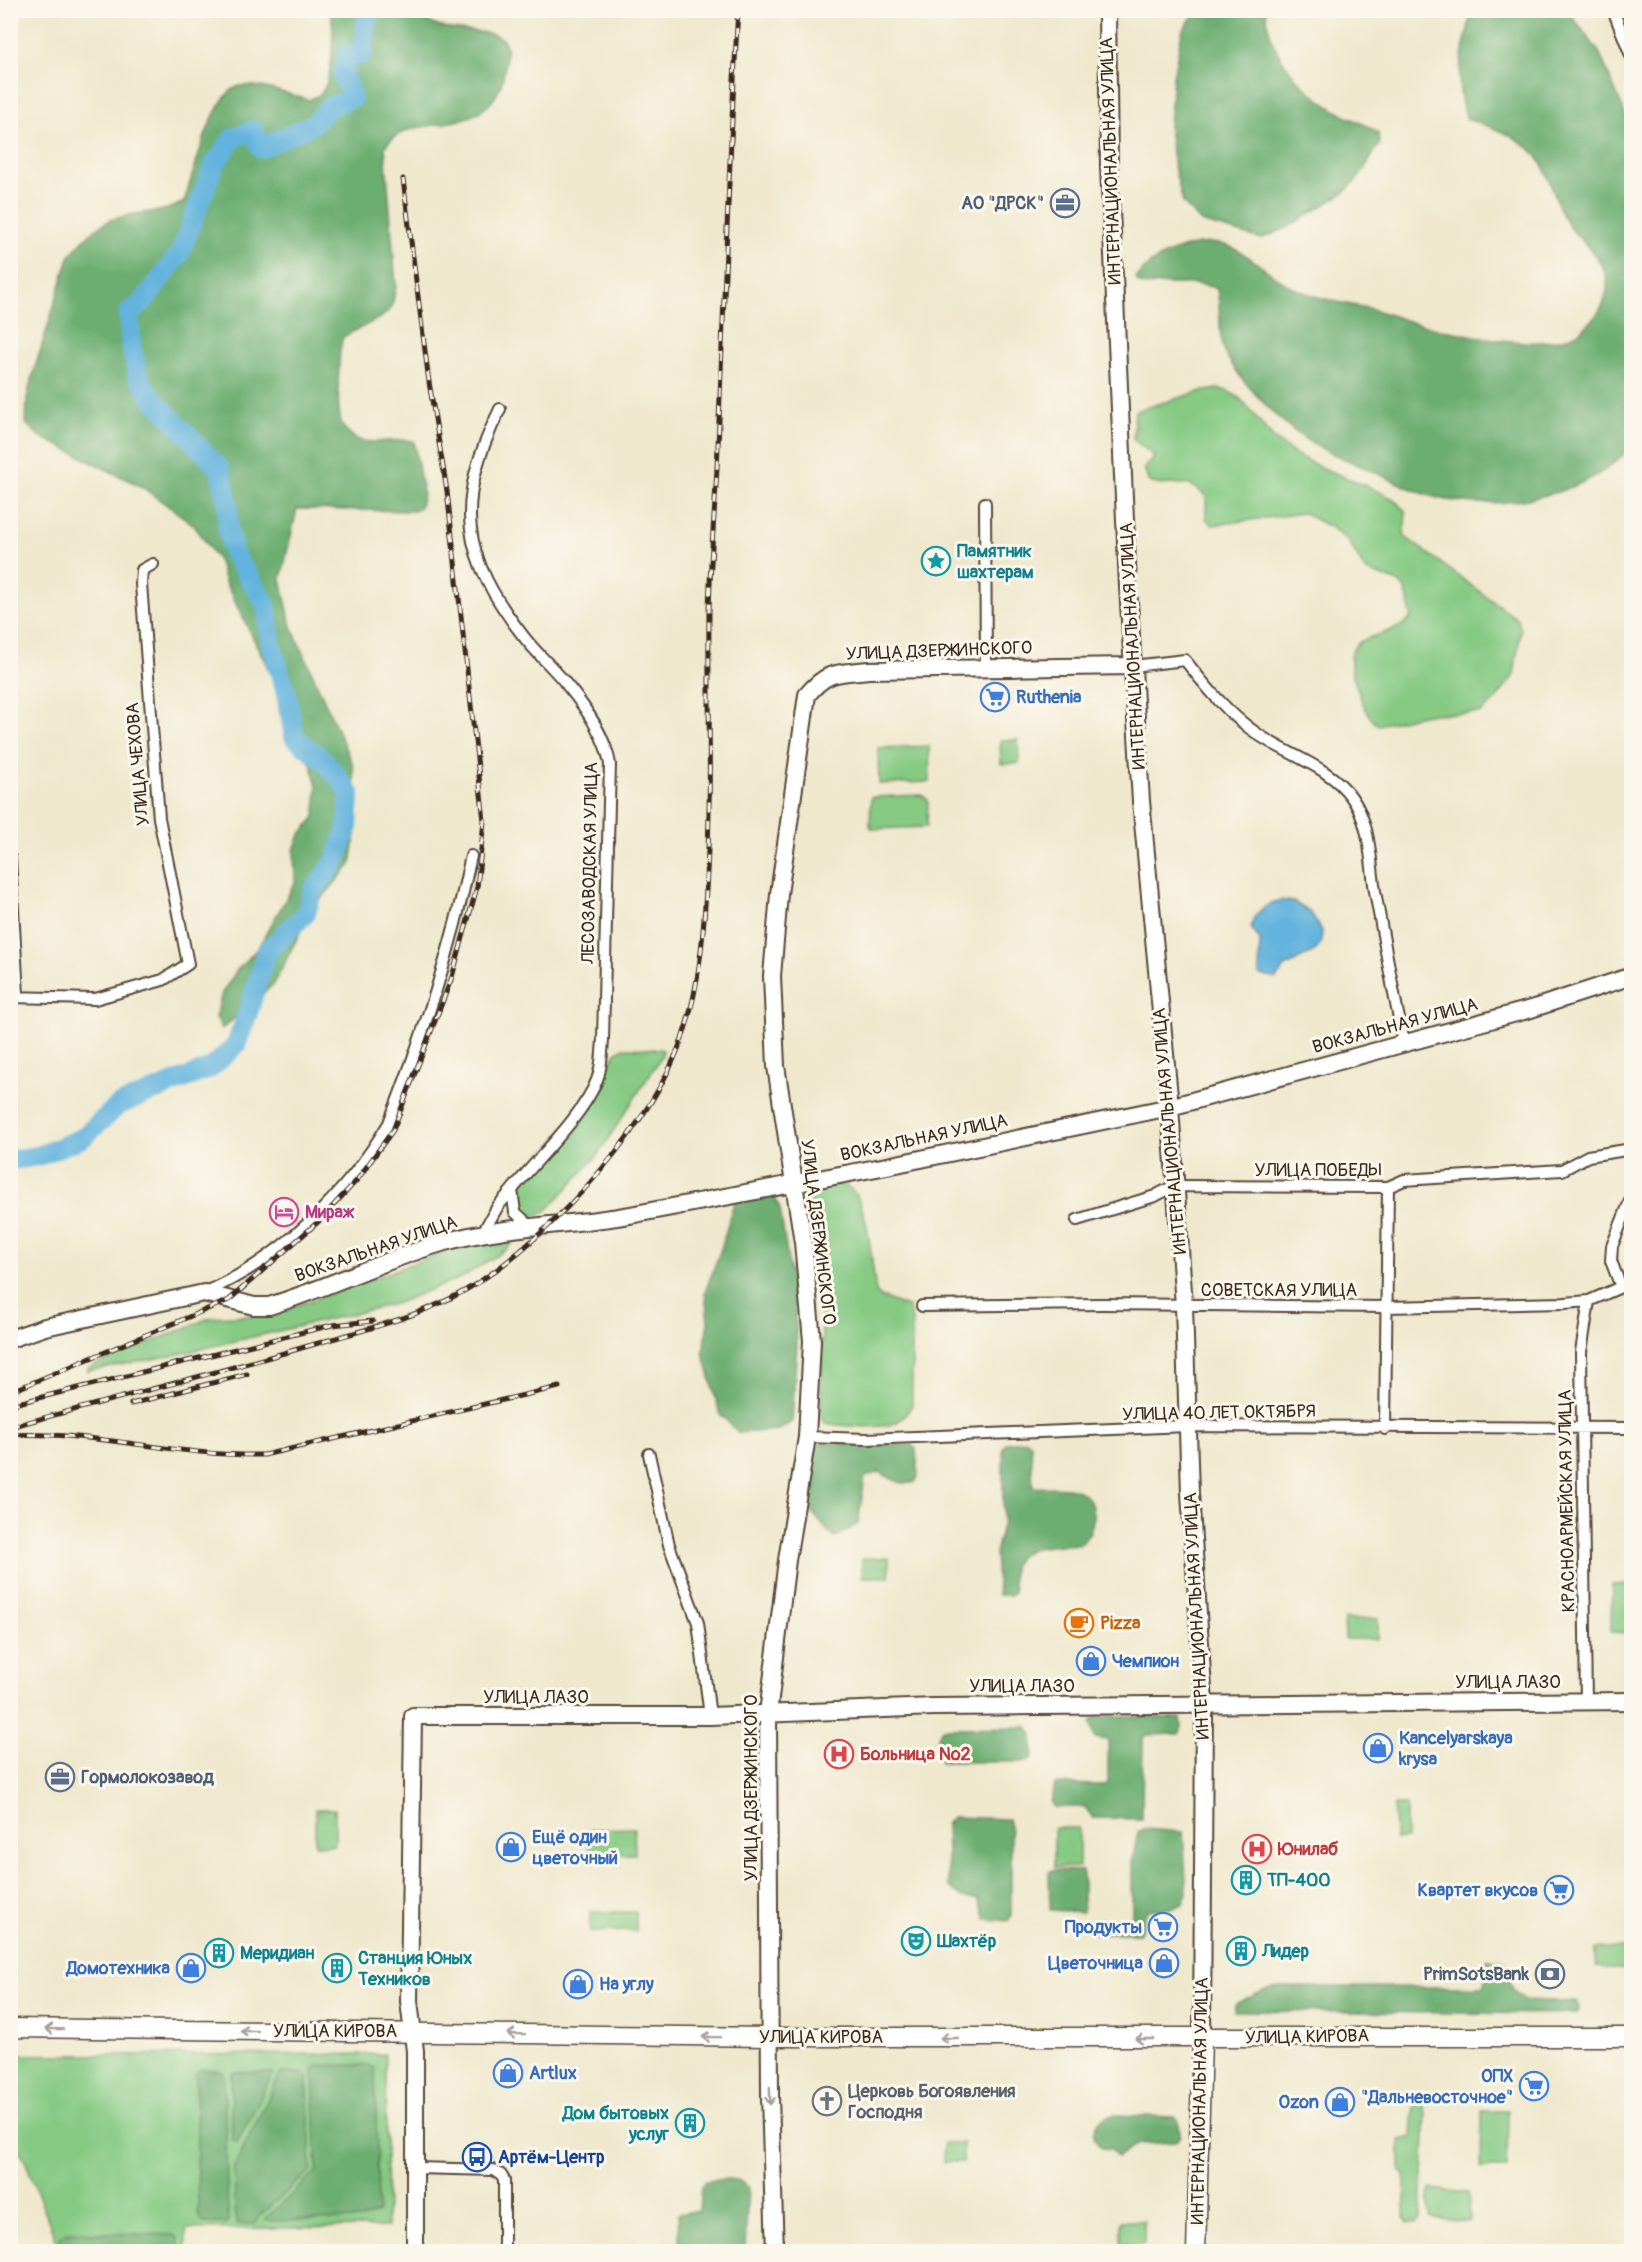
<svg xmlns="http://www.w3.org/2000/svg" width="1642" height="2262" font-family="Pangolin,sans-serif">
<rect width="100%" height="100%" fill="#fbf7ec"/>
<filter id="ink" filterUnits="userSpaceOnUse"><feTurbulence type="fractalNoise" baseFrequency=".0167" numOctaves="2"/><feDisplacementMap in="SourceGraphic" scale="12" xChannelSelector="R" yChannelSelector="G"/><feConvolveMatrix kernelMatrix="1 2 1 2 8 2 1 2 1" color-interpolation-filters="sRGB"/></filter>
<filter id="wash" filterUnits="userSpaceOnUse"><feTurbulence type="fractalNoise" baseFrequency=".008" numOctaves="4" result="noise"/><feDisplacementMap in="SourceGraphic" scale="24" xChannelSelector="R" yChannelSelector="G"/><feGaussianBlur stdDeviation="1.35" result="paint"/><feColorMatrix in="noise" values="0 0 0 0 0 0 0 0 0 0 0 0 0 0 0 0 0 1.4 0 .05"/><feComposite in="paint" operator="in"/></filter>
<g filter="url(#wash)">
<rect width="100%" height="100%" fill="#efe8cd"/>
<!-- green -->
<path fill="#85c983" stroke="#607a50" stroke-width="1.5" d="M1218,389C1245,391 1257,424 1276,440C1311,470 1356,477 1395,500L1406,512L1404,536L1517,619L1521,630L1514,675L1495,701L1480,713L1427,714L1378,725C1367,717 1362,701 1357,688C1332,623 1387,646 1411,617C1405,572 1400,586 1365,570L1349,542L1332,528L1304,513L1213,525L1206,519V497C1186,472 1166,492 1148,481L1144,468L1155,457L1133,439L1135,411L1198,392Z
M1000,740H1018L1019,763L1001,764Z
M929,746L930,782L879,784L878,748Z
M922,795L928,800L927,827L873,829L870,826L871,797Z
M623,1048L660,1049L663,1050L662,1056L597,1156L547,1210L538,1216L527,1213L521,1203L522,1180L576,1115L616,1053Z
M833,1185C840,1185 845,1185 851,1189C869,1204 872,1268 876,1292L881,1297L908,1307L912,1320V1405C907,1413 902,1421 892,1424C877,1429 841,1426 825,1423L821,1417L822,1311L808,1197L811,1192Z
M508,1238L512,1244L507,1249L463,1277L395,1304L175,1355L87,1371L88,1368L209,1318C225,1314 241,1318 258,1314C288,1309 318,1298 346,1288C394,1273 458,1240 508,1238Z
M862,1558H889V1577H862Z
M1612,1585H1631V1633L1611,1632Z
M1344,1619H1378V1639H1345Z
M1394,1805H1406V1839H1395Z
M315,1809H335V1845H315Z
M634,1828L635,1854H589V1829Z
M1054,1828H1079V1867H1054Z
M590,1912H636V1931L590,1932Z
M1601,1948L1631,1949V1970L1596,1967V1949Z
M385,2054L387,2227L186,2229V2251H60L26,2163L11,2133V2055Z
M1415,2093L1419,2095L1426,2113L1421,2219L1417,2223L1408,2222L1405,2216V2175L1400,2170V2140L1412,2137Z
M1482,2111H1508L1507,2168H1481Z
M944,2143H963V2162H944Z
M1432,2189L1468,2193L1470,2219L1468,2222L1430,2218L1428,2195Z
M1121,2221H1144V2244H1121Z"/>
<!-- forest -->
<path fill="#6cad71" stroke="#546c48" stroke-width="1.5" d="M330,11H417C436,42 498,21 506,45C508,52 505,64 504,72C494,144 407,109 385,147L396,286L392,307L382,317L343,337C338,352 336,411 342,424C345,431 356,440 363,441C380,444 397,438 414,441L423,494L420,507L414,511L297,509L281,579L291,625L353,765L357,825L351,865L312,909L274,984L222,1029L216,1017L222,993L237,970L257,949L295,883L294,850L300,835L315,817L317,786L311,764L280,714L276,684L225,582L219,562L194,525L142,487L39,436L26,424L27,398L30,384L69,257C81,240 100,222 120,217C144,210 161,215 184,202C193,176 212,92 240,86C258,83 291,95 309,100C312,98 318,96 321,93C333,80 335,27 330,11Z
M1196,11H1266C1269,56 1300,88 1338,112C1351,120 1366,123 1378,133L1380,143L1360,176L1345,192L1287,228L1261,239L1201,222L1183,203L1173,162L1169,126L1173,76L1182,32Z
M1472,11H1568L1599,52L1631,128V446C1591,495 1507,510 1447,500C1420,495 1395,481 1370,470C1349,460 1323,452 1305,439C1279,421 1245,386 1229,360C1216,338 1222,313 1217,289C1196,280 1169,285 1147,285L1140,284L1136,279C1150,255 1198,238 1225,245C1249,252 1273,280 1298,290C1320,299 1340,303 1363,307C1379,310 1395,317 1411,322C1450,332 1525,349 1563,339C1580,335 1596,319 1603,304C1613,280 1605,267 1589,248C1581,240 1571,230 1565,220C1553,199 1550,169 1532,151C1515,134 1489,127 1467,119C1451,83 1464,46 1472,11Z
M766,1195L774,1196L780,1209L794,1298L797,1343L792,1422L778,1430L739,1433L720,1414L703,1352L708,1322L705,1292L722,1246L734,1202Z
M1027,1440L1031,1444L1033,1487C1058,1489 1091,1480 1093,1515C1094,1527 1089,1536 1080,1544C1061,1546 1017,1542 1013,1568C1012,1575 1013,1584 1014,1592L1010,1595H998L995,1553L1003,1521V1449L1006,1443Z
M821,1443L912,1445L916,1449L918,1477L915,1482C901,1486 891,1479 879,1472L865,1477L858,1524L834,1538L809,1509L805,1495L812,1450Z
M1107,1716L1181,1718L1182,1727L1179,1734L1147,1735L1143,1738L1142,1819L1093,1818L1085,1807H1054L1051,1803L1055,1784L1105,1785L1108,1783V1740L1095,1738L1091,1723L1095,1718Z
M1028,1727L1033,1734V1757L1027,1762H941C937,1753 936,1736 942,1728Z
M953,1817L1008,1819L1011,1831V1916L1008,1921L986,1919L978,1899L962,1898L948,1885L946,1824Z
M1143,1829L1183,1832L1187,1893L1183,1904L1173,1908L1147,1910L1140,1933H1092L1090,1922L1092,1919L1128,1920L1132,1916V1862L1138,1832Z
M1052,1870L1083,1871V1912L1050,1910L1049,1872Z
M1487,1960H1502L1505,1962L1513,1990L1525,2000L1576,2002L1579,2010L1577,2014L1234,2011L1235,2005L1265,1990L1278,1987H1480L1484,1985Z
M319,2065H364L375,2068L378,2212L362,2219L267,2221L265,2219L317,2171L313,2070Z
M201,2069L222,2071L224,2077L228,2219L227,2223H203L198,2214L196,2073Z
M234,2072L273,2073L237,2143L232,2139L231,2075Z
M281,2073H303L307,2076L311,2170L259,2216L255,2224H236L234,2167Z
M1113,2115L1174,2117L1179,2121L1180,2136L1175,2142L1137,2144L1117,2157L1112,2149L1102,2148C1086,2134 1095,2119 1113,2115Z
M730,2179L741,2181L748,2187L745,2251H680L678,2214L699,2210L701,2186L705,2181Z
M67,2232L174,2235L178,2238L179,2251H64L60,2237Z"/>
<!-- water -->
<path fill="#62b3dd" stroke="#4e6e7e" stroke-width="1.5" d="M1281,900L1294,902L1311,913L1322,931L1321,943L1316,950L1285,967L1276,979L1259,975L1260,940L1251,928C1254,912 1266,904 1281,900Z"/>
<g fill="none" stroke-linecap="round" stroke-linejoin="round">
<!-- river -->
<path stroke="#62b3dd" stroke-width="20" d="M10,1160L38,1156L82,1138L119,1105L211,1068L236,1045L248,1013L266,952L306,913L312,893L336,860L348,826L350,793L326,762L294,737L287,696L271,644L266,604L233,553L228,529V504L220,469L154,400L138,376L131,346L129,313L144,301L180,253L214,165L233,138L254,130L261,148L313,124L329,107L352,98L343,75L348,54H362L368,15L364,10"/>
</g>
</g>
<g filter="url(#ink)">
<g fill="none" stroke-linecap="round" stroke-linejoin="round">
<!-- street casing -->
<g stroke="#564638" stroke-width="14">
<path id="street" d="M1613,10L1632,58
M500,409C454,503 460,555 524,637C537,654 554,668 567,685C586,708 605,735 610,764L603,1039C602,1052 602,1067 597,1080C583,1116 537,1159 512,1190L515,1212L532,1228
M985,503L986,667
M1133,666L1185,660C1207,688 1229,715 1259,735C1288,755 1331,767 1352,798C1371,825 1370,860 1375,891C1384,941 1393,992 1404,1043
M10,858L18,995
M10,997L95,999L163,980L188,964L159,818L141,584L142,570L153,564
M1077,1220L1155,1196L1174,1186L1388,1187L1404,1180L1562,1170L1588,1156L1632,1149
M482,1234L498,1206L512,1190
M1621,1287L1611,1261L1612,1246L1632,1196
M205,1292C280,1260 347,1194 389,1123C424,1032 451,952 471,856
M922,1306L1102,1304L1386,1307L1565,1303L1589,1301L1632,1282
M1385,1429L1388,1187
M807,1437L866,1439L1187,1426L1632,1428
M649,1454L669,1545L698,1623L710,1716
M1586,1702L1581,1352L1589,1301
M415,2168L493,2170L501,2175L504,2180V2252"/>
</g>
<!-- secondary casing -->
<g stroke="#564638" stroke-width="20">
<path id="secondary" d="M1107,10L1109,166L1128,586L1141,801L1170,1107L1184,1306L1190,1493L1204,1704L1202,2039
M10,1339L45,1327L204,1293L254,1306H269C328,1288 385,1259 445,1242C505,1225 569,1226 630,1215L887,1166L1170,1107L1531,1009L1632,976
M415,2252V2051L409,2001L413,1716H710L934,1707L1632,1701
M775,2252L770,2097L768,1714L787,1560L807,1437L812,1341L803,1242L776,1066L772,976L779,894L807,695C828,670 837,674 868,670L1133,666"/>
</g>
<!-- primary casing -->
<g stroke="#564638" stroke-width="21">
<path id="primary" d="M10,2028L770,2037H1632
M1196,2252L1202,2039"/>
</g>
<!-- street -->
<use href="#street" stroke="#fff" stroke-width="10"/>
<!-- secondary -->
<use href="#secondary" stroke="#fff" stroke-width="16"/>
<!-- primary -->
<use href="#primary" stroke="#fff" stroke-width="18"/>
<!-- rail casing -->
<g stroke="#3b2a1e" stroke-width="5">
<path id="rail" d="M10,1392L229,1300L319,1221L357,1180L393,1130L452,977L477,887L484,821L447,491L429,382L403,179
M131,1404L247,1374
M10,1405L332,1325L373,1321
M10,1427C112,1399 214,1374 315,1344C370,1328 429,1315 479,1282C556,1231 653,1124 683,1036C699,988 703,940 706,890C712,797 708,705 709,612C710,557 716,501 718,446C724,301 729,155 738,10
M10,1435C96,1431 179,1457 264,1455L559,1387"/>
</g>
<!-- rail -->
<use href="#rail" stroke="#fbf7ec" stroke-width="3" stroke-dasharray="9" stroke-linecap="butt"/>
</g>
<!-- one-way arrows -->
<defs><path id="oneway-shaft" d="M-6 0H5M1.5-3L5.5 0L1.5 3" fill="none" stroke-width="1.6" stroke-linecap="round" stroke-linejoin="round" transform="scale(1.5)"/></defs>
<g stroke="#a79f9a">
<use href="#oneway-shaft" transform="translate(54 2029) rotate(-179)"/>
<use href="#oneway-shaft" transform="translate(249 2031) rotate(180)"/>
<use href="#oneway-shaft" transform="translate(516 2034) rotate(-179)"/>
<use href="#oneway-shaft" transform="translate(711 2037) rotate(-179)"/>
<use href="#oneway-shaft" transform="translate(949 2038) rotate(-180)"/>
<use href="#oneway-shaft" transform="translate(1144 2039) rotate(-180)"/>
<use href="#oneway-shaft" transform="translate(770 2096) rotate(89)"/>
</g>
</g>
<!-- icons -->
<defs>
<g id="office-ring" transform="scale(1.5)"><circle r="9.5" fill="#fbf7ec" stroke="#5c6f8a" stroke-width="1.5"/><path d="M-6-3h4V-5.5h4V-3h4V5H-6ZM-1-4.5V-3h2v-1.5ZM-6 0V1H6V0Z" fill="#5c6f8a"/></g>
<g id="sight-ring" transform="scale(1.5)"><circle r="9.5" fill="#fbf7ec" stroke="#0f9aa8" stroke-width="1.5"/><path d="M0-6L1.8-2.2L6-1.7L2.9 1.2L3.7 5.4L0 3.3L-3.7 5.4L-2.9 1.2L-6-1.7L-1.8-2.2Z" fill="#0f9aa8"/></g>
<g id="supermarket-ring" transform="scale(1.5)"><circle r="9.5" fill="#fbf7ec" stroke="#3f7fe0" stroke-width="1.5"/><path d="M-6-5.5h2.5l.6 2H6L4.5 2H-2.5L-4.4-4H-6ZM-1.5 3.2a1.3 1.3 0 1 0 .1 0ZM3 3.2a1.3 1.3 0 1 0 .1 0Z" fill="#3f7fe0"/></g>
<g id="hotel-ring" transform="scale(1.5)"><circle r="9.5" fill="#fbf7ec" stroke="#d1479c" stroke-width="1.5"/><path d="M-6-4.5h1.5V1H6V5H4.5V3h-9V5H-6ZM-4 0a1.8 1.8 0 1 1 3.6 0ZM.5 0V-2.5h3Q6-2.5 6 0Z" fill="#d1479c"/></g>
<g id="cafe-ring" transform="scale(1.5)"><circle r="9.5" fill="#fbf7ec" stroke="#e8710a" stroke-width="1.5"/><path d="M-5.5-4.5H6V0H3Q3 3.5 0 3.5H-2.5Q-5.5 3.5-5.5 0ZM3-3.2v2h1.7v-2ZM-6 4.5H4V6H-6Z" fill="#e8710a"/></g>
<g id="shop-ring" transform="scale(1.5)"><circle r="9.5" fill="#fbf7ec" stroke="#3f7fe0" stroke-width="1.5"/><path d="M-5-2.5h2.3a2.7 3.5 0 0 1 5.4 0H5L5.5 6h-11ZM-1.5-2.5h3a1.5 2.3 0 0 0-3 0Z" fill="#3f7fe0"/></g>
<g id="hospital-ring" transform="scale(1.5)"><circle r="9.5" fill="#fbf7ec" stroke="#e0444e" stroke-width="1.5"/><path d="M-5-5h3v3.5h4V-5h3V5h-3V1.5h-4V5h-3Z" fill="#e0444e"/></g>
<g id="building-ring" transform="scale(1.5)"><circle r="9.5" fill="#fbf7ec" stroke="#0f9aa8" stroke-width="1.5"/><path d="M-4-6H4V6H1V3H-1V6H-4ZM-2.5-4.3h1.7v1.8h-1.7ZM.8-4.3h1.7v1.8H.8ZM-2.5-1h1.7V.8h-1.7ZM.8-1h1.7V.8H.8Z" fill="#0f9aa8"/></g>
<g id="theatre-ring" transform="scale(1.5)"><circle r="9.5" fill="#fbf7ec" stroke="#0f9aa8" stroke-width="1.5"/><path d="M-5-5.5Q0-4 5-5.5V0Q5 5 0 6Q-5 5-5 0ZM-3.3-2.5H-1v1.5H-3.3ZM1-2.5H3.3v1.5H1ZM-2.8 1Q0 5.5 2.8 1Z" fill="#0f9aa8"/></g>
<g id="bank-ring" transform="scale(1.5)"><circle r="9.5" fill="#fbf7ec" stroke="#5c6f8a" stroke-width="1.5"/><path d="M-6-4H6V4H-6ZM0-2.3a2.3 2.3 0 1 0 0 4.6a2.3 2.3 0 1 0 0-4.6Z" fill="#5c6f8a"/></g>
<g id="church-ring" transform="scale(1.5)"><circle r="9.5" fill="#fbf7ec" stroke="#6b7280" stroke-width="1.5"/><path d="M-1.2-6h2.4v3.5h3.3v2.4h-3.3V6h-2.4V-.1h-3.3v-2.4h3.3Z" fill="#6b7280"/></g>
<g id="bus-ring" transform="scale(1.5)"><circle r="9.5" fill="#fbf7ec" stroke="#1a4fb4" stroke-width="1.5"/><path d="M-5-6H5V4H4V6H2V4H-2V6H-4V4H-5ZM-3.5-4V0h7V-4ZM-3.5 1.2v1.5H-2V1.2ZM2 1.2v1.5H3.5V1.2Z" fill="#1a4fb4"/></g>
</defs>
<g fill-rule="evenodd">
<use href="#office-ring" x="1065" y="203"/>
<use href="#sight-ring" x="936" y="561"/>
<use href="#supermarket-ring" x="995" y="697"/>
<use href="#hotel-ring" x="284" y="1212"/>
<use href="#cafe-ring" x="1079" y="1623"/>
<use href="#shop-ring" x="1091" y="1661"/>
<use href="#shop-ring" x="1378" y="1748"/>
<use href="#hospital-ring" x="839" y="1754"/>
<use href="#office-ring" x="60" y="1777"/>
<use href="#shop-ring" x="511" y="1847"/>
<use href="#hospital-ring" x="1257" y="1849"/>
<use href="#building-ring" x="1246" y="1880"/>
<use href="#supermarket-ring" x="1559" y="1890"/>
<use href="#supermarket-ring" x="1163" y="1927"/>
<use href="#theatre-ring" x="916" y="1941"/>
<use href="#building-ring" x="1241" y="1951"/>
<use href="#building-ring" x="219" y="1953"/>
<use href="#shop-ring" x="1164" y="1963"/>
<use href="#shop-ring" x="191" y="1968"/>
<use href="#building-ring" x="337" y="1968"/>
<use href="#bank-ring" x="1550" y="1974"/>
<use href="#shop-ring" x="578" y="1984"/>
<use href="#shop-ring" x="508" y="2073"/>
<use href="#supermarket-ring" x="1534" y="2086"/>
<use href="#church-ring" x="827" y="2101"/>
<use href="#shop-ring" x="1340" y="2102"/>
<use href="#building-ring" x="690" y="2123"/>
<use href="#bus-ring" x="477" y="2157"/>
</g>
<g text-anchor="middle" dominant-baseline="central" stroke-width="6" stroke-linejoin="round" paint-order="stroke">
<!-- street labels -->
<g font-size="18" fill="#3b2a1e" stroke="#fbf7ec">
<text transform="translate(1111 161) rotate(-92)">ИНТЕРНАЦИОНАЛЬНАЯ УЛИЦА</text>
<text transform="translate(1133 646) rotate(-93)">ИНТЕРНАЦИОНАЛЬНАЯ УЛИЦА</text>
<text transform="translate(939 651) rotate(-2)">УЛИЦА ДЗЕРЖИНСКОГО</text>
<text transform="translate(138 764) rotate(-95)">УЛИЦА ЧЕХОВА</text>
<text transform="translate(590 863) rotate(-89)">ЛЕСОЗАВОДСКАЯ УЛИЦА</text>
<text transform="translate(1395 1026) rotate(-15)">ВОКЗАЛЬНАЯ УЛИЦА</text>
<text transform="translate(1170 1131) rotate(-95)">ИНТЕРНАЦИОНАЛЬНАЯ УЛИЦА</text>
<text transform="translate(924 1138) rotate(-12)">ВОКЗАЛЬНАЯ УЛИЦА</text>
<text x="1318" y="1170">УЛИЦА ПОБЕДЫ</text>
<text transform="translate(818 1232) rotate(83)">УЛИЦА ДЗЕРЖИНСКОГО</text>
<text transform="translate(376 1249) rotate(-19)">ВОКЗАЛЬНАЯ УЛИЦА</text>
<text x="1279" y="1290">СОВЕТСКАЯ УЛИЦА</text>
<text transform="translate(1219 1413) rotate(-1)">УЛИЦА 40 ЛЕТ ОКТЯБРЯ</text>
<text transform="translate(1567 1501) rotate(-91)">КРАСНОАРМЕЙСКАЯ УЛИЦА</text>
<text transform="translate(1197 1616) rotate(-93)">ИНТЕРНАЦИОНАЛЬНАЯ УЛИЦА</text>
<text x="1508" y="1682">УЛИЦА ЛАЗО</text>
<text x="1022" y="1686">УЛИЦА ЛАЗО</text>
<text x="536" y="1697">УЛИЦА ЛАЗО</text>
<text transform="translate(751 1788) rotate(-90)">УЛИЦА ДЗЕРЖИНСКОГО</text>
<text x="335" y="2031">УЛИЦА КИРОВА</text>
<text x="821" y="2037">УЛИЦА КИРОВА</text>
<text transform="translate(1307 2037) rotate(-1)">УЛИЦА КИРОВА</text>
<text transform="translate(1200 2101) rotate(-89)">ИНТЕРНАЦИОНАЛЬНАЯ УЛИЦА</text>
</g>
<!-- service labels -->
<g font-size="18" font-weight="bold" fill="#4e5e75" stroke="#fbf7ec" text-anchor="end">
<text x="1044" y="203">АО "ДРСК"</text>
<text x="81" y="1777" text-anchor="start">Гормолокозавод</text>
<text x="1529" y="1974">PrimSotsBank</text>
</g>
<!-- culture labels -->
<g font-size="18" font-weight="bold" fill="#0d838f" stroke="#fbf7ec" text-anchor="start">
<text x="957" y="551">Памятник<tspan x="957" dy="21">шахтерам</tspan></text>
<text x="1267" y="1880">ТП-400</text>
<text x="937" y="1941">Шахтёр</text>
<text x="1262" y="1951">Лидер</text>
<text x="240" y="1953">Меридиан</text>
<text x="358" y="1958">Станция Юных<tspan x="358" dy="21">Техников</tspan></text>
<text x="669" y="2113" text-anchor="end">Дом бытовых<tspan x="669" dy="21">услуг</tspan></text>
</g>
<!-- shop labels -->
<g font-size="18" font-weight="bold" fill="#366cbe" stroke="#fbf7ec" text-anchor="start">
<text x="1016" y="697">Ruthenia</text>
<text x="1112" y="1661">Чемпион</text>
<text x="1399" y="1738">Kancelyarskaya<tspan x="1399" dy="21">krysa</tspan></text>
<text x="532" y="1837">Ещё один<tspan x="532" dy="21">цветочный</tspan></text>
<text x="1538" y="1890" text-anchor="end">Квартет вкусов</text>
<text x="1142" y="1927" text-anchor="end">Продукты</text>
<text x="1143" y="1963" text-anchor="end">Цветочница</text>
<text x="170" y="1968" text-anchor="end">Домотехника</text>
<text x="599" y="1984">На углу</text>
<text x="529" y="2073">Artlux</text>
<text x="1513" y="2076" text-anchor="end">ОПХ<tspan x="1513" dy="21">"Дальневосточное"</tspan></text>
<text x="1319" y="2102" text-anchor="end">Ozon</text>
</g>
<!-- hotel labels -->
<g font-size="18" font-weight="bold" fill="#b23c85" stroke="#fbf7ec" text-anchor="start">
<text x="305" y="1212">Мираж</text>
</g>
<!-- food labels -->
<g font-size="18" font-weight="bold" fill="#c56008" stroke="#fbf7ec" text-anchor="start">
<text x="1100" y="1623">Pizza</text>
</g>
<!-- health labels -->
<g font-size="18" font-weight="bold" fill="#be3a42" stroke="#fbf7ec" text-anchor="start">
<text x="860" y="1754">Больница №2</text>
<text x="1278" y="1849">Юнилаб</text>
</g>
<!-- worship labels -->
<g font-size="18" font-weight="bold" fill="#5b616d" stroke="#fbf7ec" text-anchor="start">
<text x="848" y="2091">Церковь Богоявления<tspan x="848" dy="21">Господня</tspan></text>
</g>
<!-- transit labels -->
<g font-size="18" font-weight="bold" fill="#164399" stroke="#fbf7ec" text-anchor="start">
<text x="498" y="2157">Артём-Центр</text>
</g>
</g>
<!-- margin -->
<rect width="1642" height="2262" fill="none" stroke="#fbf7ec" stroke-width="36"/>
</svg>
